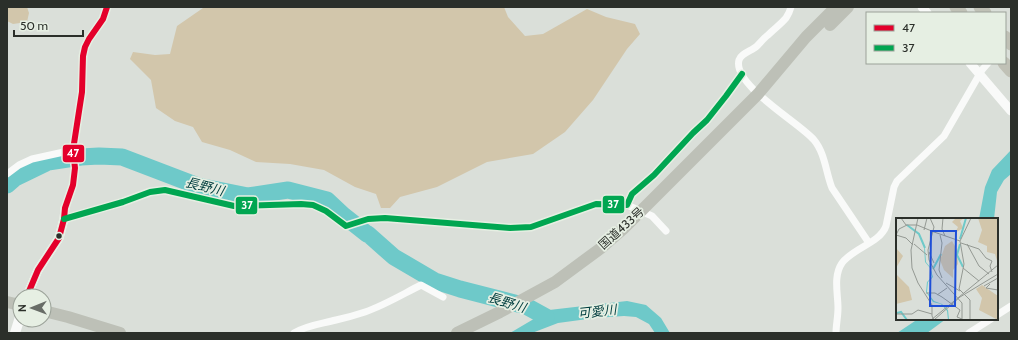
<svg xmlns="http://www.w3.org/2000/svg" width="1018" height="340" font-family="Cabin,'Noto Sans JP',sans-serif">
<rect width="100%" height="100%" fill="#dadfd9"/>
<!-- green -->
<path fill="#d2c6ab" d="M7,7H27L29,13L27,22L13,24L7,21Z
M207,7H504L508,17L525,36L543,34L587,9L606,17L635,24L640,34L627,49L593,100L565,132L533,154L487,162L437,187L400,197L390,208H381L376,194L355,187L324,170L290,164L256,162L230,150L202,142L193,127L175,121L156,108L151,80L130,59L133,52L155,55L170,54L177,26L203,8Z"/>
<!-- water -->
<path fill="#6ec9c9" d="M1011,150V174L1004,180L997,192L994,219H979L985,187L992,170Z
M627,301L646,305L661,318L670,333H655L649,324L636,317L624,316L595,318L558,323L532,333H510L549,310Z
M918,319H946L927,333H897Z"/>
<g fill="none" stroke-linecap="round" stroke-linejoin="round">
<!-- river -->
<path stroke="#6ec9c9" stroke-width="17" d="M7,185L15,178L48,162L81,157L99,156L122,157L198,186L248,196L288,190L327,200L343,215L367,234H368L394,257L435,281L460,289L526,306L546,317"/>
<!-- minor -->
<path stroke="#f9faf9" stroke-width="7" d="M791,7C790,11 788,15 786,18C781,24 774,29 768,35C764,38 761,42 757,46C752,51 741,53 739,60C732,85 800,123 814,140C825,153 826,173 832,188L869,243
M7,174L19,165L32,159L73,150
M627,205L652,216L666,231
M65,208L73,185L75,168L73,150L82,92L83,56L85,47L89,39L103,19L107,7
M64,219L123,202L150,192L165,190L234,206L301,204L313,205L326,211L346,226L368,219L385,218L510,228L531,227L596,204L627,205L632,194L654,175L693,133L707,120L726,96L742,74
M997,315L1011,306
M294,333C307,325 321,324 336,320C345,318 356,315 365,312C385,305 403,294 421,285L443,297
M836,333C836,325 838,317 838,308C838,294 833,276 842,263C853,248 880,243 886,226L894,187L897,181L944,136L982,70L988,63
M969,333L991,319"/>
<!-- tertiary -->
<path stroke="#f9faf9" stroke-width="9" d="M922,7L927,13
M970,63L1011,111
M27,296L38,270L59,238L64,219L65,208"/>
<!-- secondary -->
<path stroke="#f9faf9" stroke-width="10" d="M15,333L20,317"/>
<!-- trunk -->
<path stroke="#bdc0b7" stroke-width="12" d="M830,25L848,7
M7,302L20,305
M44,311L68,317L120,333
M457,333L500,312L555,282L601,248L623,229L758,94L806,37L836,7"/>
<!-- motorway -->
<path stroke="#c0c1b6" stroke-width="13" d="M956,7L961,13
M980,7L985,13
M1005,37L1011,44
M1004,63L1011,71"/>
<!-- bus-1 casing -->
<g stroke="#e6efe3" stroke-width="9">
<path id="bus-1" d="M27,296L38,270L59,238L64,219L65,208L73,185L75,168L73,150L82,92L83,56L85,47L89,39L103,19L107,7"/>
</g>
<!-- bus-2 casing -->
<g stroke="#e6efe3" stroke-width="9">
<path id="bus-2" d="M64,219L123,202L150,192L165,190L234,206L301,204L313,205L326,211L346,226L368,219L385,218L510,228L531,227L596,204L627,205L632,194L654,175L693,133L707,120L726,96L742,74"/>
</g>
<!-- bus-1 -->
<use href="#bus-1" stroke="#e4002b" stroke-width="6"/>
<!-- bus-2 -->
<use href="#bus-2" stroke="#00a651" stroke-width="6"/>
</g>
<!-- markers -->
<circle fill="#2b2f2a" stroke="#e6efe3" stroke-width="1.5" cx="59" cy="236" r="3.5"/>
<g text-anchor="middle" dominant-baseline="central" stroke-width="3.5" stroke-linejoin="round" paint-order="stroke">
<!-- street labels -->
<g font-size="12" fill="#2b2f2a" stroke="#e6efe3">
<text transform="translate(621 228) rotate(-42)">国道433号</text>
</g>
<!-- water labels -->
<g font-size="13" font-style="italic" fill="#044041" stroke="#e6efe3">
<text transform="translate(205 186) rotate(14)">長野川</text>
<text transform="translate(507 302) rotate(17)">長野川</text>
<text transform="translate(597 311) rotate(-6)">可愛川</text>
</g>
</g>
<!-- overview -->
<g transform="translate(896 218)">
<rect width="102" height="102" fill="#dadfd9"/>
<path d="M60,0H68L64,3L67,10L59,15L62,9L56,4ZM82,0H102V46L99,36L91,34V28L82,24L86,12ZM56,23L61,32L62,46L57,52V60L48,52L44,42L49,28ZM0,30L7,38L0,50ZM0,56L13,69L16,82L0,86ZM86,67L102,78V102L83,92L86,80L80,71Z" fill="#d2c6ab"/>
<path d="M28,28L29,31L30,44L34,49L37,59L32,64L31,74L38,83L46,86L52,92L53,101L61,102H52L51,93L45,86L37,84L30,74L31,64L36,59L34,50L29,44Z" fill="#6ec9c9"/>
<path fill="none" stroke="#6ec9c9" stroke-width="2" d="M11,7L23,16L29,30M64,21L70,0M64,26L61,37L67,49M37,51L45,36M1,95L5,94L11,102"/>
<path fill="none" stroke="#949993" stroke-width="1" d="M5,0L10,7H21L38,14M22,0L15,32L16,50L22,65L36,87V98L38,102M34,0L38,9L32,32L33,42L41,57L66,85V102M47,0L46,11L49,18M28,12L31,0M38,14L64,23L68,46L63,71L74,82V102M0,17L10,20L17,27M0,17L3,11L11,7M44,17L46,25L43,52L46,60M64,23L75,0M65,25L83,31L90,40L96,43L94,48L96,54M18,26L31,37M71,26L83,48L93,56M33,34L38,45M67,50L83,63M50,65L64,73M94,66L90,70L102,72M88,68L102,60M30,75H39L46,79L64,92L61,99L66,101M41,77L51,70M0,96H16L22,92L36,96M35,102L102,47M38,102L64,79L102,56"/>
<path fill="#1d4ed8" fill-opacity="0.15" stroke="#1d4ed8" stroke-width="2" d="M35,13H60L59,88H34Z"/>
<rect width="102" height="102" fill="none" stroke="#2b2f2a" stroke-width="2"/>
</g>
<g stroke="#e6efe3" stroke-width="1.5">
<rect x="62" y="144" width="23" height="19" rx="4" fill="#e4002b"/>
<rect x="602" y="195" width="23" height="19" rx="4" fill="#00a651"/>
<rect x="235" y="196" width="23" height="19" rx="4" fill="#00a651"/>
</g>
<g font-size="11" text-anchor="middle" font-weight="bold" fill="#fff">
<text x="73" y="157">47</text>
<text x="613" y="208">37</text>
<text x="247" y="209">37</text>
</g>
<!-- border -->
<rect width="1018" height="340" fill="none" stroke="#2b2f2a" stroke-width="16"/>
<!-- legend -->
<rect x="866" y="12" width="140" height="52" fill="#e6efe3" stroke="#9ba299"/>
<rect x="874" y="25" width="20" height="6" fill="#e4002b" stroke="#9ba299"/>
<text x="902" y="32" font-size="12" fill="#2b2f2a">47</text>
<rect x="874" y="45" width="20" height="6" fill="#00a651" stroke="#9ba299"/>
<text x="902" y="52" font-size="12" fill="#2b2f2a">37</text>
<!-- north arrow -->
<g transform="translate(32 308) rotate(269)"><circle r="19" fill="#e6efe3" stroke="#9ba299"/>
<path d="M0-3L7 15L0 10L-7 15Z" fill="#686d67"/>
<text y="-6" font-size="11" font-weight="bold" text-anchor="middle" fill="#2b2f2a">N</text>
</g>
<!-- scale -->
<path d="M14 30v6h69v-6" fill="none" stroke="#2b2f2a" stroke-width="2"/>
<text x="20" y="30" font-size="12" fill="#2b2f2a" stroke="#e6efe3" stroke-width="3" paint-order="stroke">50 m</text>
</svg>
